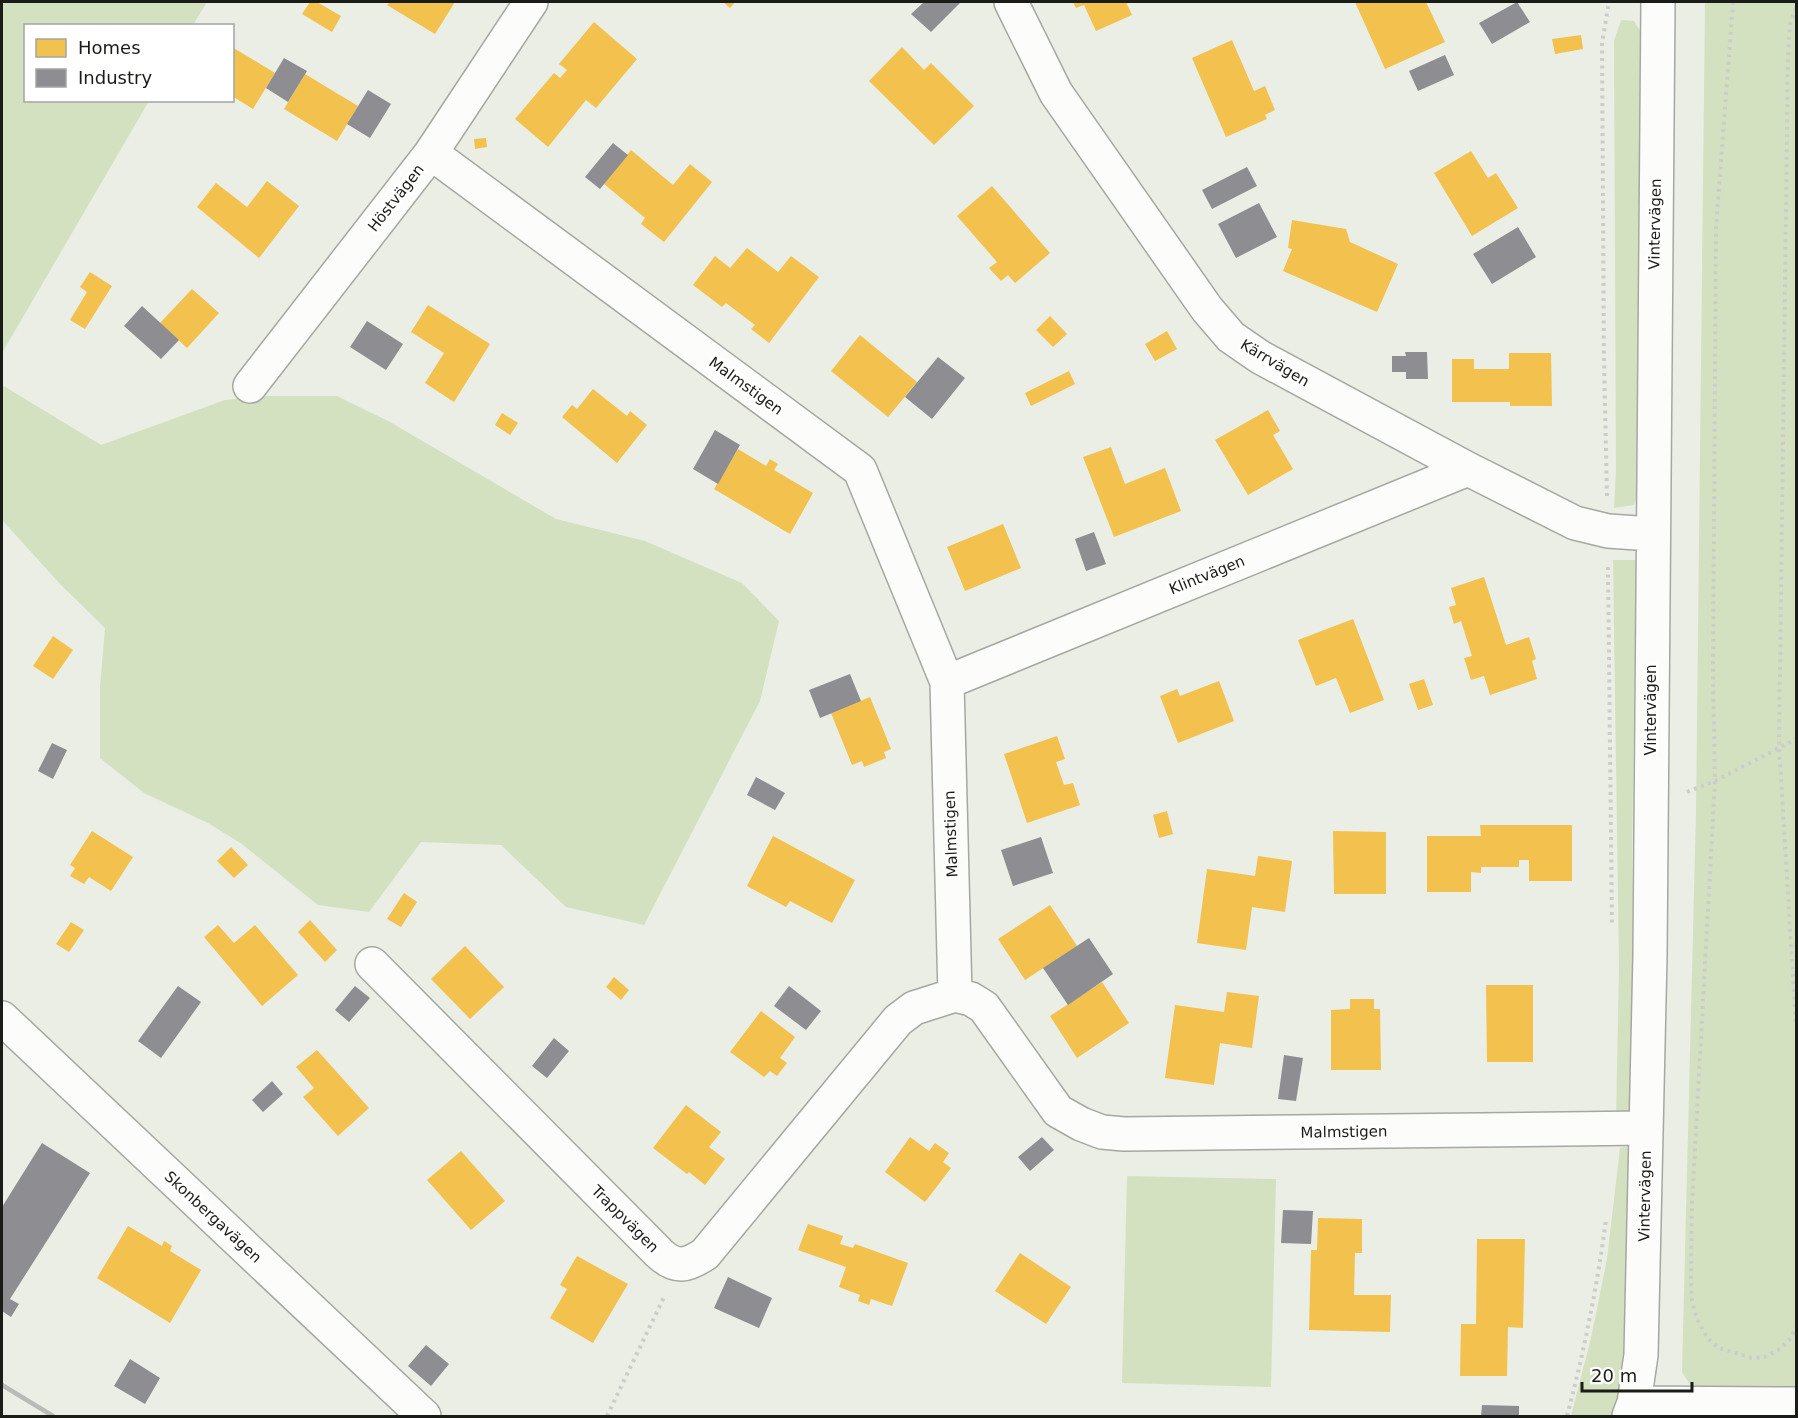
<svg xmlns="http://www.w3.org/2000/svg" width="1798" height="1418" font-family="'DejaVu Sans',sans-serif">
<rect width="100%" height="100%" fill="#eaeee5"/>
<!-- green -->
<path fill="#d3e1c0" d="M2,2H207L193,25L26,26V100L149,101L2,353Z
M1705,2H1796V1388L1694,1391L1682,1372L1696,812Z
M1621,20L1634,21L1642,34L1641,482L1634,505L1614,508L1616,471L1614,41Z
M2,385L101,445L225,400L261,396H337L390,422L556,519L645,541L742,583L779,621L760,701L644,925L566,907L501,845L421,842L369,912L318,905L242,844L208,823L144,793L100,758V687L105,628L60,584L2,520Z
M1613,560H1636L1632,860L1635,1117L1616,1120L1619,966Z
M1638,1145L1626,1354L1615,1410L1613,1416H1571L1591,1338L1607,1259L1620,1148Z
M1127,1176L1276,1179L1271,1387L1122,1383Z"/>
<!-- homes -->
<path fill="#f2c14e" d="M310,2H317L341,16L332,32L302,14Z
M390,2H455L435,34L387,5Z
M723,2H735L730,8Z
M1073,2H1126L1132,15L1096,31L1084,5L1076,8Z
M1355,2H1426L1445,42L1385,69Z
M594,22L637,59L596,108L586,100L548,147L515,119L554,73L560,78L567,70L559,64Z
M1581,35L1583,49L1555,54L1552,39Z
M1232,40L1254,91L1265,86L1275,110L1265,115L1267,119L1226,137L1192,58Z
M232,47L275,73L253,109L232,96Z
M902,47L924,70L931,63L974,106L934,145L869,81Z
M305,74L358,106L337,141L284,109Z
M486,138L487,147L475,149L474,139Z
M631,150L673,185L690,164L712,182L664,242L641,224L645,218L604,184Z
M1471,151L1488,178L1496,173L1518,208L1472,236L1434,173Z
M267,181L299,206L259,258L197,207L216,183L247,207Z
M992,186L1050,253L1015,283L1008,275L1001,281L989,268L997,262L957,216Z
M1292,220L1346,229L1350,242L1398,264L1377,312L1283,271L1292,249L1288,248Z
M747,248L778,272L791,256L819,277L769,343L751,329L755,325L726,303L722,307L693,285L715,256L730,268Z
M90,272L112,286L85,329L70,320L87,292L80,287Z
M192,289L219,313L187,348L160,323Z
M428,305L490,344L454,402L425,383L444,353L411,332Z
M1050,316L1067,334L1053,347L1036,330Z
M1167,331L1177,349L1155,361L1145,344Z
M860,335L917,382L888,417L831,371Z
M1509,353H1551L1552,406H1510V402H1452V359H1474V369H1509Z
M1069,371L1075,384L1031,406L1025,393Z
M593,389L627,416L630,411L647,425L617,463L562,417L572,405L577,409Z
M1268,410L1280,431L1273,435L1293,469L1248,495L1215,440Z
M502,413L518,423L510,435L495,425Z
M1111,447L1125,484L1165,468L1181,511L1114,537L1083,457Z
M738,449L766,466L770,459L778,464L774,470L813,493L790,534L714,489Z
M1003,524L1021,568L965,591L947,547Z
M1484,577L1506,645L1529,637L1536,659L1532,661L1537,679L1490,695L1484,676L1471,680L1464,658L1472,656L1461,621L1454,624L1449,607L1456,605L1451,588Z
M1353,619L1384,700L1350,713L1336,678L1316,686L1298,640Z
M53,636L73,650L53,679L33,666Z
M1424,679L1433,705L1418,710L1409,684Z
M1219,681L1234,721L1178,743L1160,696L1177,689L1180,696Z
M870,697L891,749L884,752L886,758L864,767L862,761L852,765L831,713Z
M1057,736L1065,759L1056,762L1064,785L1073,783L1080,805L1027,823L1004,754Z
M1167,811L1173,834L1159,838L1153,815Z
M1480,825H1572V881H1529V860H1519V867H1481V873L1471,872V892H1427V836H1481Z
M92,831L133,857L111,891L89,877L84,884L70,876L75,868L70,865Z
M1333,831L1386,832V894H1334Z
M773,836L855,880L832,923L790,901L786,907L747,886Z
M231,847L248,865L234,878L217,861Z
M1258,856L1292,861L1285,912L1252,907L1246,950L1197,943L1207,869L1255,876Z
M404,893L417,902L401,927L387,919Z
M1050,905L1077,946L1025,980L998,939Z
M310,920L337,950L325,962L298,932Z
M71,922L84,930L69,952L56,944Z
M218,925L234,943L255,925L298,975L262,1006L204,937Z
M465,946L504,987L470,1019L431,979Z
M614,977L629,990L621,1000L606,987Z
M1102,982L1129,1023L1077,1058L1050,1016Z
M1486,985H1533V1062H1487Z
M1227,992L1259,996L1252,1048L1220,1043L1214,1085L1165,1078L1175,1005L1224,1012Z
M1350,999H1374V1009H1380L1381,1070H1331V1010L1350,1009Z
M761,1011L795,1037L780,1058L787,1063L777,1076L770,1071L764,1077L730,1052Z
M317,1050L369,1108L338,1136L303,1097L314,1088L296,1067Z
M686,1105L721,1132L709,1147L725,1159L705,1185L689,1172L687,1174L653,1148Z
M910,1137L929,1151L935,1143L949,1153L943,1162L951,1168L925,1202L885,1172Z
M461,1151L505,1201L471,1230L427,1180Z
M1318,1218L1362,1219V1253H1355L1354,1295H1391L1390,1332L1309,1330L1311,1250H1317Z
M808,1224L843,1236L840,1244L853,1248L855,1244L908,1263L892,1306L871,1299L869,1305L858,1301L860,1295L839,1287L846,1267L798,1250Z
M128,1226L162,1246L164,1241L172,1246L170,1251L201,1270L170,1323L97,1278Z
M1477,1239H1525L1523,1328L1508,1327L1507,1376H1460L1461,1324H1476Z
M1020,1253L1071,1287L1046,1324L995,1291Z
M577,1256L628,1284L593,1343L550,1318L567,1289L560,1285Z"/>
<!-- industry -->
<path fill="#8d8d92" d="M924,2H961L931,32L911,14Z
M1517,2L1530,22L1492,44L1479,23Z
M1445,55L1454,75L1418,91L1409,71Z
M284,58L307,71L288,102L266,88Z
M368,90L391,104L370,138L347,124Z
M613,143L628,155L600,189L585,177Z
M1247,167L1257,186L1212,209L1202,190Z
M1259,203L1277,237L1236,258L1218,224Z
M1518,227L1536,257L1492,284L1473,254Z
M142,306L179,340L161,359L124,326Z
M367,321L403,344L386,370L350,347Z
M1405,352H1427L1428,379H1406V372H1392V356H1406Z
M938,357L965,378L932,419L905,397Z
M715,430L740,445L718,484L693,469Z
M1094,532L1106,564L1086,571L1075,539Z
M850,674L861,701L820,718L809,690Z
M52,743L67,750L53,779L38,771Z
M756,777L785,793L775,810L747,795Z
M1041,837L1053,873L1013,886L1001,850Z
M1089,938L1113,974L1068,1005L1043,968Z
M178,986L201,1002L161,1058L138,1041Z
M355,986L370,998L349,1022L335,1010Z
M789,986L821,1011L806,1030L774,1006Z
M554,1038L569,1051L547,1078L532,1066Z
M1284,1055L1303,1058L1296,1101L1278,1099Z
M272,1081L283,1094L263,1112L252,1100Z
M1042,1137L1054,1150L1030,1171L1018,1157Z
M42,1143L90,1173L10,1299L19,1304L11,1317L2,1311V1207Z
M1283,1210L1313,1211L1311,1244L1281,1243Z
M728,1277L772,1298L759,1328L714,1308Z
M426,1345L449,1364L431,1386L408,1366Z
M130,1359L160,1378L145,1404L114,1386Z
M1482,1405L1519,1406V1416H1481Z"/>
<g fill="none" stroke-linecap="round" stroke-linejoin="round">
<!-- minor casing -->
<g stroke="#a5a8a1" stroke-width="36">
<path id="minor" d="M1011,2L1056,93L1207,309L1231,337L1260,357L1468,469L1575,523L1608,531L1652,534
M431,153L860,470L947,682L955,995L971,999L984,1007L1058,1111L1081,1124L1102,1132L1124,1134L1646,1128
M250,386L431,153L531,2
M947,682L1468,469
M372,964L659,1253C676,1269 687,1266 705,1254L898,1020L914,1008L955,995
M2,1018L424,1416
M1634,1403L1796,1404
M1629,1416L1634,1403L1641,1355L1650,955L1658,2"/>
</g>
<!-- path -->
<path stroke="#cccdca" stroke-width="4" stroke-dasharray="3 4.5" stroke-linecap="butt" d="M1733,2L1716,228L1713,672L1715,781L1692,1203L1691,1280L1692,1301L1697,1319L1707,1338L1719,1348L1752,1358L1764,1357L1780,1349L1791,1338L1796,1327
M1796,8L1790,24L1788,56L1779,746L1796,1026
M1607,496L1604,362L1602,43L1609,2
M1608,567L1612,925
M1687,792L1715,781L1796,739
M607,1416L665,1295
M1567,1416C1584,1352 1597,1287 1606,1220"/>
<!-- minor -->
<use href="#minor" stroke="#fcfcfb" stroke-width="33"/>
<!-- rail -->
<path stroke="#babbb9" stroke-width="4.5" d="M2,1385L53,1416"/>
</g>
<g text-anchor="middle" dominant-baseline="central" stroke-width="6" stroke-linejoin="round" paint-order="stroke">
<!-- street labels -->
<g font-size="15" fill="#1a1d17" stroke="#fff">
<text transform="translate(396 198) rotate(-52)">Höstvägen</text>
<text transform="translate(1655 224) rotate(-89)">Vintervägen</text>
<text transform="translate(1275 363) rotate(31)">Kärrvägen</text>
<text transform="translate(746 386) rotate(36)">Malmstigen</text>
<text transform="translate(1207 575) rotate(-22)">Klintvägen</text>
<text transform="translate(1651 710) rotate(-90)">Vintervägen</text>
<text transform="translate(951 834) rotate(-92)">Malmstigen</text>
<text transform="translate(1344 1132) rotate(-1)">Malmstigen</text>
<text transform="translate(1645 1196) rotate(-89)">Vintervägen</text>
<text transform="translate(213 1217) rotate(43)">Skonbergavägen</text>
<text transform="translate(625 1219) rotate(45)">Trappvägen</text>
</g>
</g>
<!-- border -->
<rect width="1798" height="1418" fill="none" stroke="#1a1d17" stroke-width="6"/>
<!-- legend -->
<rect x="24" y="24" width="210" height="78" fill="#ffffff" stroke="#a3a5a2" stroke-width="1.5"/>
<rect x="36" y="39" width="30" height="18" fill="#f2c14e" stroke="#a3a5a2" stroke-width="1.5"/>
<text x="78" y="54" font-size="18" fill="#1a1d17">Homes</text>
<rect x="36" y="69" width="30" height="18" fill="#8d8d92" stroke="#a3a5a2" stroke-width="1.5"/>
<text x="78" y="84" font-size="18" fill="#1a1d17">Industry</text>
<!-- scale -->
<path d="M1582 1382v9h110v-9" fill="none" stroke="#1a1d17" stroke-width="3"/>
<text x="1591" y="1382" font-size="18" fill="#1a1d17" stroke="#ffffff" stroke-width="4.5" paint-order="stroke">20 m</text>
</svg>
